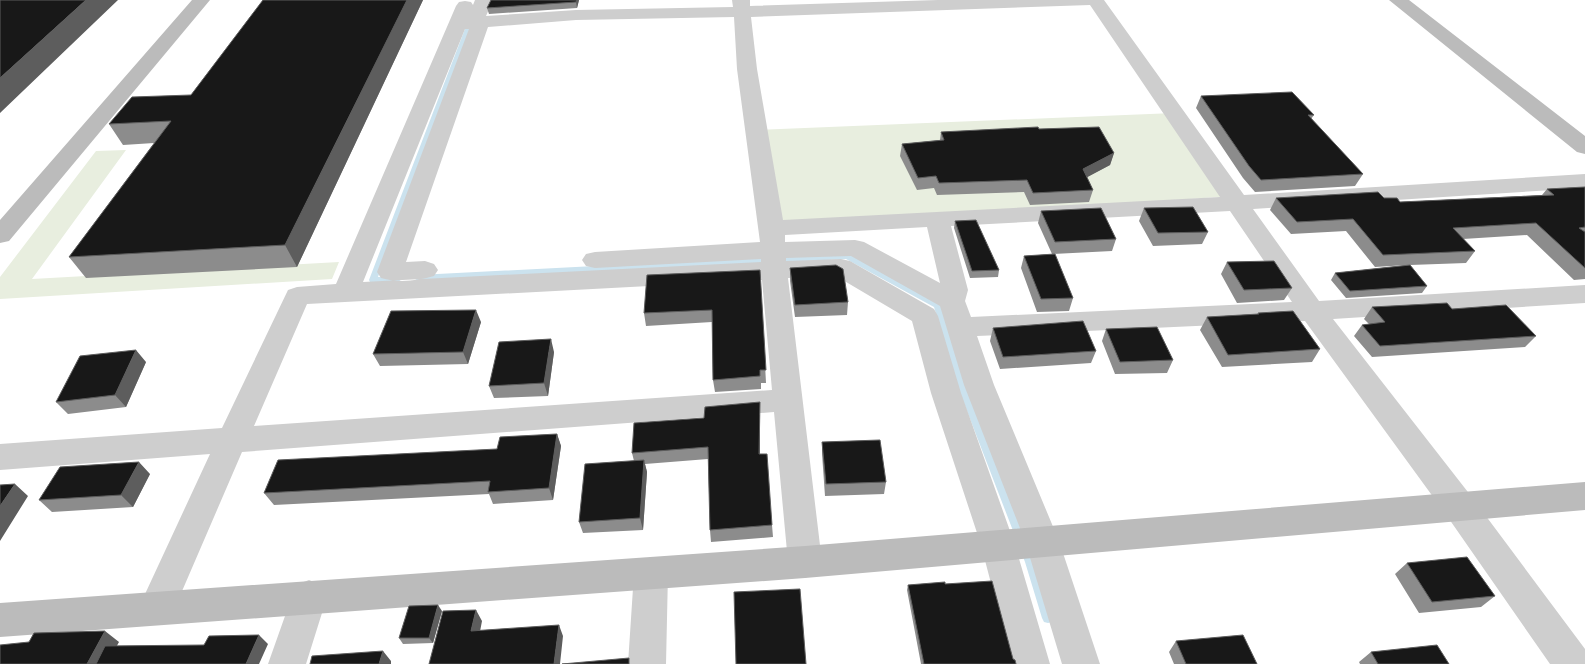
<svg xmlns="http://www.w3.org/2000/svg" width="1585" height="664" font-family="Rubik,sans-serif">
<rect width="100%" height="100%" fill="#fff"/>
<!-- green -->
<path fill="#e8eedf" d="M1174,113L1232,196L772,228L757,130Z
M126,150L32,279L339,262L332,279L0,299V277L96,151Z"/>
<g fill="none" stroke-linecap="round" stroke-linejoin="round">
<!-- stream -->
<path fill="#cbe2ee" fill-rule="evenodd" d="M476,0H482L378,277L398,276L402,279L398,282H370L369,280Z
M847,253L941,303L942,305L967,385L1037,562L1054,618L1052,622L1048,623L1044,622L1042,618L1025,562L957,385L934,307L846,259L418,281L414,278L418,275Z"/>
<!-- street -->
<path fill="#cecece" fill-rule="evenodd" d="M475,0H493L486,16L576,10L733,7L732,0H750V6L938,0H1104L1244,195L1585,174V188L1253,209L1319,301L1585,285V303L1333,319L1471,496L1585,649V664H1550L1447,516L1305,321L977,336L994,385L1059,541L1100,664H1062L1025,541L964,385L940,306L851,256L786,258V261L841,259L850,261L934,309L938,316L961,393L1015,545L1050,664H1012L981,545L931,393L912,321L836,276L788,278L822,562L817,573L805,578L793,573L788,562L774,412L242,452L170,619L157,624L144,619L139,607L210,454L0,470V444L222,428L288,290L297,287L336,284L456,6L459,2L465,1L471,2L473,5ZM1090,5L1220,197L783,220L757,69L751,17ZM734,17L737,69L760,242L595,252L586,254L582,260L586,266L595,268L761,259V262L363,282L465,29H469L377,272L381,278C397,283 418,281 434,276L438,270L434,264L425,261L406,262L488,27L576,20ZM1230,211L1292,302L971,317L965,301L968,290L951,226ZM927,227L940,283L864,242L855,240L785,242V235ZM762,280L772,390L254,426L307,304Z
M651,557L663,562L668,573L666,664H628L634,573L639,562Z
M309,580L322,585L327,597L306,664H268L296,585Z"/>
<!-- secondary -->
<path fill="#bbb" fill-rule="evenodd" d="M192,0H210L9,241L0,243V220Z
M1389,0H1409L1585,136V154L1577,152Z
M1585,482V510L805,578L0,637V603L805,546Z"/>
</g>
<!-- wall -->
<path fill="#8c8c8c" d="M263,0H423L297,267L86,278L69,257L154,143L123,145L109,124L191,95Z
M579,0L577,8L489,14L487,8Z
M1201,96L1314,115L1311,119L1363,174L1355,186L1255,192L1243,178L1196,108Z
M1039,129L1114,153L1110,165L1087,177L1093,190L1089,202L1030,205L1024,192L937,195L934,188L917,190L900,156L902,144L940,140L941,132Z
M1585,187V279L1574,280L1527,235L1463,239L1475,251L1466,263L1410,265L1427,286L1422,293L1346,298L1331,280L1335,273L1407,265L1375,267L1346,231L1291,234L1270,210L1276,198H1384L1400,202L1542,195L1547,189Z
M1144,208L1208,232L1202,244L1153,246L1139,221Z
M1041,211L1116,239L1112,251L1053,254L1073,298L1069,311L1037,312L1021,268L1024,256L1052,254L1038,223Z
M955,221L999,270L998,277L970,278L954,228Z
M1227,262L1292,288L1284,300L1237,303L1221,274Z
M790,268L848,302L847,315L795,317L790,281Z
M760,270L766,383H761V389L715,392L713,380L712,322L646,326L644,313Z
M1372,307L1452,309L1536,336L1525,347L1372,357L1354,336L1362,325L1369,324L1364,319Z
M1258,313L1320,349L1312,362L1222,367L1200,330L1207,317L1257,314Z
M481,322L468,364L380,366L373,354Z
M993,328L1096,351L1091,363L1000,369L990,341Z
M1106,329L1173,360L1167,373L1115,374L1102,341Z
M554,352L548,396L494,398L489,386Z
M146,362L126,407L68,414L56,402Z
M760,415V454L772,525L773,537L711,542L710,530L708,459L645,464L647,472L643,530L583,533L579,522L634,461L632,453Z
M557,434L561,446L553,500L493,504L489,494L274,505L264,493L497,449Z
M822,442L886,482L884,494L825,496L822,454Z
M150,474L133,507L52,512L39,500Z
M1407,563L1495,596L1481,607L1419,613L1395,574Z
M945,584L1013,659L1016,664H921L907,590L908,585Z
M442,611L433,643L403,644L399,638Z
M1176,641L1257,664H1174L1169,652Z
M1371,652L1449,664H1360L1359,662Z"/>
<!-- shaded-wall -->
<path fill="#5d5d5d" d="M86,0H118L0,113V78Z
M407,0H423L297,267L285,245Z
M577,0H579L577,8L576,2Z
M1114,153L1110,165L1080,181L1083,169Z
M476,310L481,322L468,364L463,352Z
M551,339L554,352L548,396L544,383Z
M136,350L146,362L126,407L115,395Z
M760,402V466L759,454Z
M557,434L561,446L553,500L549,488Z
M644,460L647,472L643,530L640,518Z
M139,462L150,474L133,507L121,495Z
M15,484L28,496L0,541V506Z
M438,605L442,611L433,643L429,638Z
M476,610L482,621L478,642L471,631Z
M559,625L563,636L560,664H554Z
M105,631L119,642L107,664H87Z
M259,635L268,644L259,664H246Z
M383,651L391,661V664H379Z"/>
<!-- building -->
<path fill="#181818" stroke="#5d5d5d" d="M0,0H86L0,78Z
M263,0H407L285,245L69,257L171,121L109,124L132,97L191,95Z
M491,0H577L576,2L487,8Z
M1292,92L1314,115H1308L1363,174L1261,180L1249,166L1201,96Z
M1038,127L1039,129L1099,127L1114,153L1083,169L1093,190L1033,193L1027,180L939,183L936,176L918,178L902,144L944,140L941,132Z
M1585,187V227L1579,228L1585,232V268L1536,223L1453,228L1475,251L1383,255L1353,219L1297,222L1276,198L1378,192L1384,198H1397L1400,202L1554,195L1547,189Z
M1193,207L1208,232L1158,233L1144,208Z
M1101,208L1116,239L1055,242L1041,211Z
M976,220L999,270L972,271L955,221Z
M1055,254L1073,298L1041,299L1024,256Z
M1274,261L1292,288L1244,290L1227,262Z
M836,265L843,269L848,302L795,305L790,268Z
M1410,265L1427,286L1350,291L1335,273Z
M760,270L766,370H760V376L713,380L712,310L644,313L647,275Z
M1447,303L1452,309L1506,305L1536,336L1380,346L1362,325L1385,322L1372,307Z
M476,310L463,352L373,354L391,311Z
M1293,311L1320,349L1228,355L1207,317L1259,314L1258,313Z
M1083,321L1096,351L1003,357L993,328Z
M1157,327L1173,360L1120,362L1106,329Z
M551,339L544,383L489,386L499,342Z
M136,350L115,395L56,402L80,356Z
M760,402L759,454H767L772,525L710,530L708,447L632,453L634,423L704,418L705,407Z
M557,434L549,488L488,492L490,481L264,493L278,460L497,449L500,437Z
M880,440L886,482L826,484L822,442Z
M644,460L640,518L579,522L585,464Z
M139,462L121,495L39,500L60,467Z
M15,484L0,506V485Z
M1467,557L1495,596L1432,602L1407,563Z
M992,581L1013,659L1015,660L1016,664H924L908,585L945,582V584Z
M800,589L806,664H736L734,592Z
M438,605L429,638H399L409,606Z
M476,610L471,631L559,625L554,664H429L443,611Z
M105,631L87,664H0V645L29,642L34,633Z
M259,635L246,664H96L105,646L204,645L209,636Z
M1243,635L1257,664H1186L1176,641Z
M1437,645L1449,664H1378L1371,652Z
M383,651L379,664H310L312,656Z
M629,658V664H562Z"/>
</svg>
